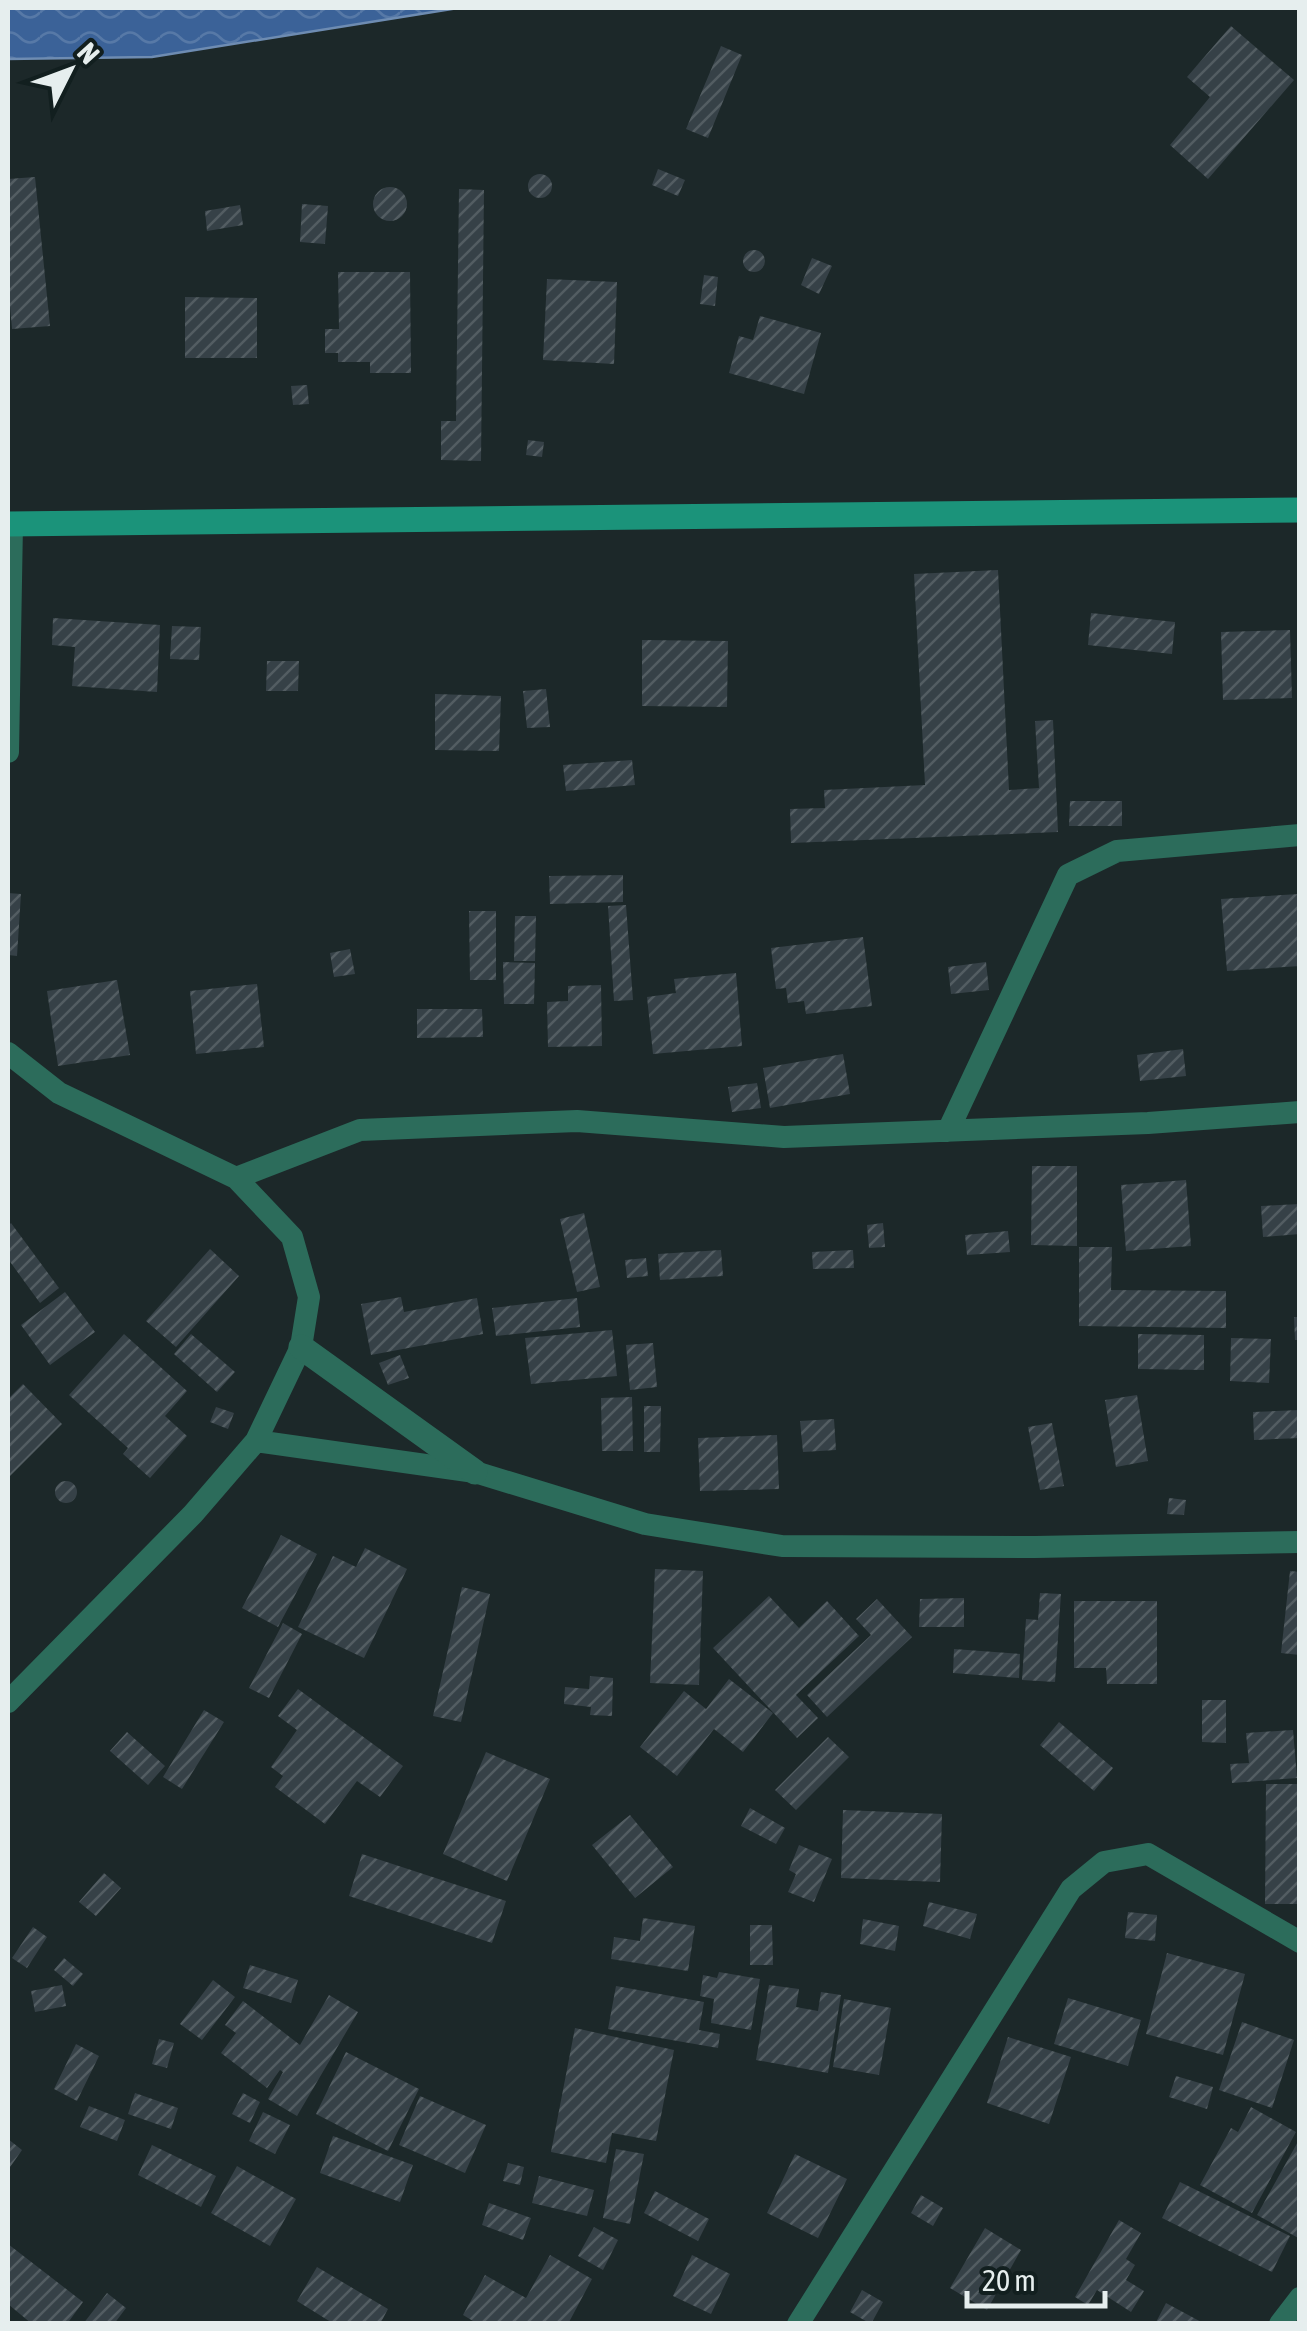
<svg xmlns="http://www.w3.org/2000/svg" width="1307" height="2331" font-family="'Asap Condensed',sans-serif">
<defs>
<pattern id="water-waves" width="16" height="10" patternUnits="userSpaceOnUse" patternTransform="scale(2.5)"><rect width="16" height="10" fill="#3b6298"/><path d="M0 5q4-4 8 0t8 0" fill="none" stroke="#5779a7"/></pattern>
<pattern id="building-hatch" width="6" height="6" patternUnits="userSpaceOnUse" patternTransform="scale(2.5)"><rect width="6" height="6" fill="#364147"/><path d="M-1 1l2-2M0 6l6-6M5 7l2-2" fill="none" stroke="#535d62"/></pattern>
</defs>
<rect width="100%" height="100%" fill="#1c2829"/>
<!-- water -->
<path fill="url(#water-waves)" stroke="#6e8cb2" stroke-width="2.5" d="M8,8H458L152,57L8,59Z"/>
<!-- building -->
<path fill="url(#building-hatch)" d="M1231,26L1294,80L1208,179L1170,145L1210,97L1187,77Z
M721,46L742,55L708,138L686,129Z
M658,169L685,180L678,196L652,185Z
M528 186a12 12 0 1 1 24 0a12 12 0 1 1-24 0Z
M35,177L50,326L12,329L8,283V179Z
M373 204a17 17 0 1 1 34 0a17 17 0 1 1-34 0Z
M459,189L484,190L481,461L441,460V421H456Z
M302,204L328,206L325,244L300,242Z
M240,205L243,225L207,231L205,211Z
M743 261a11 11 0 1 1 22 0a11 11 0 1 1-22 0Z
M812,258L832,266L819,294L801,285Z
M338,272H410L411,373H370V362H338V353H325V329H339Z
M704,275L718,277L715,306L700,304Z
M547,279L617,282L614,364L543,360Z
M185,297L257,298V358H185Z
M760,316L821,333L804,394L729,373L739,336L753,340Z
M307,385L309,404L293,405L291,386Z
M528,440L544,442L542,457L526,455Z
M998,570L1009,790L1039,788L1035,721L1053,720L1058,832L791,843L790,809L825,808L824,790L925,785L914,574Z
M1091,613L1175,622L1172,654L1088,645Z
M53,618L160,625L157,692L72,686L75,647L52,645Z
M172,626L201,627L199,660L170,659Z
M1290,630L1292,698L1223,700L1221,632Z
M642,640L728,641L727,707L642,706Z
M267,661H299L298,691H266Z
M546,689L550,727L527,728L523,691Z
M435,694L501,696L499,751L435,750Z
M632,760L635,785L566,791L563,765Z
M1070,801H1122V826H1069Z
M623,875V902L550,904L549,876Z
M8,893L21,894L17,956L8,955Z
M1299,894L1300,966L1227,971L1221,899Z
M626,905L633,1000L614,1001L608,906Z
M469,911H496V980H470Z
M515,916H536L535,961H514Z
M863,937L872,1006L806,1014L804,1001L788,1003L786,988L776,989L771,948Z
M350,949L355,974L334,977L330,953Z
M503,962L535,963L534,1004H504Z
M986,962L989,990L951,994L948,967Z
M736,973L742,1046L653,1054L647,997L676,993L674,979Z
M117,980L130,1055L58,1066L47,991Z
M257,984L264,1047L196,1054L190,991Z
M601,985L602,1046L548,1047L547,1002L568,1001V986Z
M417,1009H482L483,1037L417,1038Z
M1183,1049L1186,1076L1140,1081L1137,1055Z
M843,1054L850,1094L770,1108L763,1068Z
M757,1083L761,1108L732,1112L728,1087Z
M1032,1166H1077V1246L1031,1245Z
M1186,1180L1191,1246L1126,1251L1121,1185Z
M1300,1204V1234L1263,1237L1261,1206Z
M584,1213L600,1287L577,1292L560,1219Z
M11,1223L59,1288L40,1303L8,1259V1226Z
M883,1223L885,1247L869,1248L867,1225Z
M1008,1231L1010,1252L967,1255L965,1235Z
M1079,1247H1112L1111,1290L1226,1291V1328L1079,1326Z
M210,1249L239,1276L176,1347L146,1321Z
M721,1250L723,1276L660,1280L658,1254Z
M853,1250L854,1268L813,1269L812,1252Z
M646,1258L648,1276L627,1278L625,1260Z
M65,1292L95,1332L50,1365L21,1325Z
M401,1297L404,1312L477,1298L483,1334L371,1355L361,1304Z
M577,1298L580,1327L496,1336L492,1308Z
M1294,1317H1300V1340H1295Z
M612,1330L617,1376L531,1384L525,1338Z
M124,1334L187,1391L165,1416L187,1436L150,1478L123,1454L128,1448L69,1395Z
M191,1334L235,1372L217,1392L174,1354Z
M1138,1334L1204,1335V1370L1138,1369Z
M1231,1338L1271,1339L1269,1383L1230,1381Z
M653,1343L657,1387L630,1390L626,1345Z
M400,1355L409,1378L388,1385L379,1363Z
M23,1384L62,1424L8,1478V1399Z
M1137,1395L1148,1461L1116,1467L1105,1400Z
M632,1397L633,1451H602L601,1398Z
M644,1406H661L660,1452H644Z
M216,1407L234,1413L228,1429L210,1422Z
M1300,1410V1438L1254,1440L1253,1412Z
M834,1419L836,1450L803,1452L800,1421Z
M1052,1423L1064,1486L1040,1490L1028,1427Z
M777,1435L779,1489L700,1491L698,1438Z
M55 1492a11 11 0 1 1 22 0a11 11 0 1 1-22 0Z
M1169,1498L1186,1500L1184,1515L1167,1514Z
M281,1535L317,1554L278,1627L242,1608Z
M365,1548L407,1569L364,1658L298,1627L333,1556L356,1567Z
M655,1569L703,1571L699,1685L650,1683Z
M1290,1571L1300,1572V1655L1281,1653Z
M462,1587L490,1594L461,1722L433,1716Z
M1040,1593L1061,1594L1055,1682L1022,1680L1026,1619L1038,1620Z
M769,1596L799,1628L827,1601L859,1636L796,1695L818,1718L797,1738L713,1648Z
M964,1598V1627H919L920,1599Z
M877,1599L912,1637L827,1717L807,1695L871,1635L856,1619Z
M1074,1601H1157V1684H1107L1106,1668H1074Z
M283,1623L302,1634L269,1698L249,1688Z
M954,1649L1020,1654L1019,1678L953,1673Z
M590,1676L613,1678L612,1716L590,1715L591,1707L564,1704L565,1687L589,1689Z
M729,1679L773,1713L743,1752L714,1729L677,1776L640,1747L684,1691L706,1709Z
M298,1689L403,1766L380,1797L357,1781L325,1824L275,1787L283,1776L271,1767L297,1730L278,1716Z
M1202,1700H1226V1743L1202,1742Z
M204,1710L224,1722L182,1789L163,1777Z
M1059,1722L1113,1768L1094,1791L1040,1745Z
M1293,1730L1297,1778L1232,1783L1230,1764L1249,1763L1246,1733Z
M127,1732L165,1766L148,1785L110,1751Z
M828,1737L849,1757L796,1810L775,1790Z
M486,1752L550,1779L507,1881L443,1854Z
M1266,1784H1299L1298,1904H1265Z
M750,1808L785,1828L776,1844L741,1826Z
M843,1810L942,1814L940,1882L841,1878Z
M630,1815L673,1867L635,1898L592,1845Z
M799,1845L832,1859L814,1902L788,1892L796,1874L789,1870Z
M362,1854L506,1901L492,1943L349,1896Z
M104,1873L121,1888L96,1916L79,1902Z
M929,1902L977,1914L970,1939L923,1926Z
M1128,1912L1157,1915L1155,1941L1125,1938Z
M643,1918L695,1926L688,1971L611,1959L614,1937L640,1941Z
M863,1919L899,1926L895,1951L860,1944Z
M750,1925H772L773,1965H750Z
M33,1927L47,1937L27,1968L12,1958Z
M1167,1953L1245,1974L1223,2055L1146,2034Z
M64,1958L83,1974L73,1986L54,1970Z
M250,1965L298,1980L291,2003L243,1988Z
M719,1972L760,1979L751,2030L711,2023L714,1999L700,1996L703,1975L717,1978Z
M213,1980L235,1997L202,2040L180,2024Z
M62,1985L66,2006L35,2012L31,1991Z
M769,1985L799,1989L796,2007L818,2011L821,1992L841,1995L828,2073L756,2060Z
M616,1986L704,2002L699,2030L720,2034L718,2048L608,2029Z
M329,1995L358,2012L297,2116L268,2099L283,2072L280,2070L267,2088L221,2053L236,2033L225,2025L243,2001L300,2045Z
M1068,1998L1141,2020L1128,2066L1054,2044Z
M844,1999L891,2008L879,2075L833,2067Z
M1242,2022L1294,2040L1272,2108L1219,2090Z
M575,2028L674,2050L656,2141L612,2133L606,2163L551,2152Z
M1008,2037L1071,2057L1049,2124L987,2103Z
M159,2039L174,2043L167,2068L152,2064Z
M76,2044L99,2056L77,2101L54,2089Z
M346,2052L419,2089L388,2151L316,2114Z
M1176,2076L1213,2087L1207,2109L1169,2097Z
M135,2093L178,2108L171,2129L128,2114Z
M243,2093L260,2102L250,2123L232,2114Z
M420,2096L486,2125L465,2173L399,2145Z
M89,2106L125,2120L117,2141L80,2127Z
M1251,2107L1296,2132L1252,2213L1200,2185L1231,2128L1238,2132Z
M263,2112L290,2125L275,2154L249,2141Z
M333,2136L413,2165L400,2202L320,2173Z
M1300,2138V2239L1257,2215Z
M8,2139L22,2150L8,2170Z
M152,2145L216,2176L201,2207L138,2175Z
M616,2149L644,2154L630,2224L603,2218Z
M795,2154L847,2179L818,2238L767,2213Z
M508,2163L524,2167L520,2185L503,2181Z
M237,2166L296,2199L270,2246L211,2213Z
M539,2176L594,2190L587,2216L532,2203Z
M1180,2182L1290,2236L1272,2272L1162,2218Z
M655,2191L709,2219L698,2241L644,2213Z
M921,2195L943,2208L933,2226L911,2213Z
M489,2203L531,2218L523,2240L482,2225Z
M1119,2220L1141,2233L1126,2259L1135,2265L1126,2280L1144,2291L1131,2312L1097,2290L1088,2305L1075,2297Z
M594,2227L618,2240L603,2270L578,2256Z
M985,2228L1021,2250L987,2310L950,2288Z
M8,2244L83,2302L67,2324H32L8,2304Z
M550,2255L592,2279L568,2324H478L463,2315L485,2275L526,2298Z
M692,2255L730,2274L711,2314L673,2296Z
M317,2267L388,2309L380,2324H334L297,2301Z
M862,2290L883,2302L871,2324L850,2312Z
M107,2293L126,2308L114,2324H83Z
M1166,2303L1205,2324H1155Z"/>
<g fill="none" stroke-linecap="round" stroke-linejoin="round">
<!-- lane -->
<path stroke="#2c6c5b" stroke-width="22" d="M8,752L12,524
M8,1053L59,1093L236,1178L292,1237L309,1297L301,1347L256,1441L193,1514L8,1702
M948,1131L1068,875L1117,851L1300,835
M236,1178L360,1130L577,1121L784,1137L1148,1123L1300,1112
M256,1441L475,1472L645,1524L782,1546L1035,1547L1300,1542
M798,2324L1071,1889L1104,1862L1148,1854L1300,1942
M1280,2324L1300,2298"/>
<!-- street -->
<path stroke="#2c6c5b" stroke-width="25" d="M301,1347L475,1472"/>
<!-- secondary -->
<path stroke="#1b937a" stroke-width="25" d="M8,524L1300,510"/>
</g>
<!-- border -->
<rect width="1307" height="2331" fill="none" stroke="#e6eeee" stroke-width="20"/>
<!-- north arrow -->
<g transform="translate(70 70) rotate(48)" stroke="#121f1f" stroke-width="8" paint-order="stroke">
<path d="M0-8L18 38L0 25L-18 38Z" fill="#e6eeee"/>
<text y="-15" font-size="28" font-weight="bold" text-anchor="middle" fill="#e6eeee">N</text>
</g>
<!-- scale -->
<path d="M967 2291v15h138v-15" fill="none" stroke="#e6eeee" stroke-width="5"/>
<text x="982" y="2291" font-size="30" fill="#e6eeee" stroke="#121f1f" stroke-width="8" paint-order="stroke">20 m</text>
</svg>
